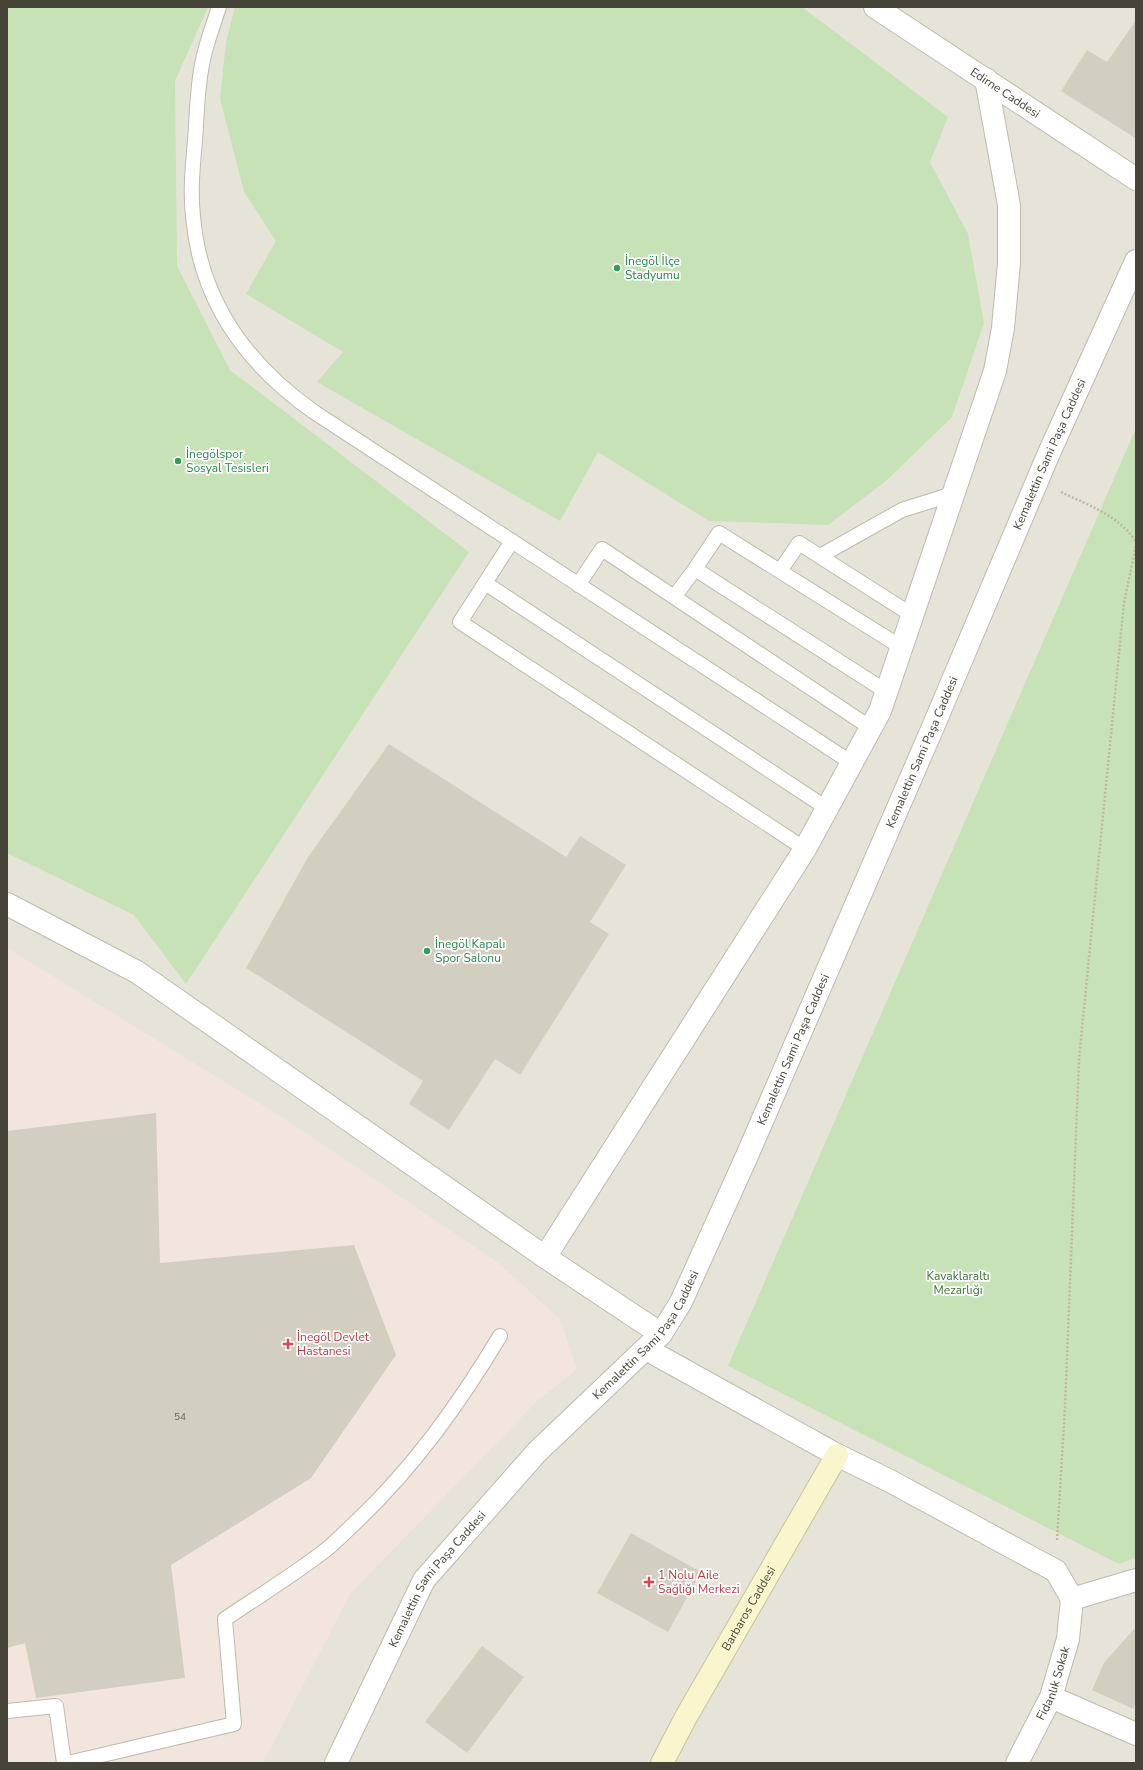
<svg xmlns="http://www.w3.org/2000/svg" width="1143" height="1770" font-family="'Nunito Sans',sans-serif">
<rect width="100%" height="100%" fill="#f3f2ea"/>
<!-- residential -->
<path fill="#e6e4d8" d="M7,7H1136V1763H7Z"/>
<!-- medical -->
<path fill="#f2e5de" d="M7,948L288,1121L497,1262L560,1319L577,1369L538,1400L350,1594L263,1763H7Z"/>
<!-- green -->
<path fill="#c7e2b7" d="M7,7H208L175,81L177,266L230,370L469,552L186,984L134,915L7,853Z
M235,7H802L948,117L930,162L968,234L984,323L952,417L886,481L828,525L709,521L598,452L560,521L317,382L343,352L246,294L276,241L244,192L220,99L226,42Z
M1136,428V1558L1119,1564L728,1366Z"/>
<!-- building -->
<path fill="#d3cfc0" d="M1136,20V137L1135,138L1061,91L1087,50L1107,62Z
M389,744L566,857L580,836L626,865L590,922L609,934L520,1075L495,1059L449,1130L409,1104L423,1081L246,968L308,857Z
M156,1113L160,1263L354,1245L396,1355L311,1478L171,1565L185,1678L36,1698L25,1643L7,1648V1131Z
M631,1533L701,1572L668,1632L597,1593Z
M1134,1629L1136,1630V1702L1133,1709L1092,1690L1104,1663Z
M482,1646L524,1677L467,1753L425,1722Z"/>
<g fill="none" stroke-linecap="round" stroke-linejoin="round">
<!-- service casing -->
<g stroke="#bdbbad" stroke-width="16">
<path id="service" d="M219,7C213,26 205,46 202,65C197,89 197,116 195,140C193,165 190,190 193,216C200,301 246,364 314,412L852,763
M512,541L460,622L805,849
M820,556L902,510L953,494
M695,569L719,533L901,647
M780,571L799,543L912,615
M485,583L828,809
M578,585L602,549L871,728
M674,597L695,569L887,692
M7,1711L56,1706L64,1763
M68,1763L234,1724L225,1619C259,1596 295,1574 327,1549C337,1541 346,1531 356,1522C414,1467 459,1404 500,1336"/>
</g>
<!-- minor casing -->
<g stroke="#bdbbad" stroke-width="24">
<g id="minor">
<path d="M7,904L137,972L545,1257L661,1334"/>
<path d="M545,1257L805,849L880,711L995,371L1003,328L1009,263V205L986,79"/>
<path d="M646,1349L837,1455L890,1481L1056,1571L1072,1599"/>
<path d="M1072,1599L1136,1580"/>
<path d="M1051,1697L1136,1734"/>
<path id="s1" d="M336,1763L424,1580L537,1452L661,1334L681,1302L746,1158L933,727L1049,453L1136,261"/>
<path id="s2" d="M1017,1763L1051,1697L1068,1639L1072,1599"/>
</g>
</g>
<!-- tertiary casing -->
<g stroke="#bdbbad" stroke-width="24">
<g id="tertiary">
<path id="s3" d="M875,7L1136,179"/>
</g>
</g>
<!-- secondary casing -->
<g stroke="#c7c49a" stroke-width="24">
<g id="secondary">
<path id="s4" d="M662,1763L686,1717L837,1455"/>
</g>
</g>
<!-- path -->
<path stroke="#bdb9a0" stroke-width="2.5" stroke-dasharray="2 2" stroke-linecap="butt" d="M1061,492C1088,505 1120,516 1136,542
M1057,1540L1065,1407L1079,1059L1124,603L1136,545"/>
<!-- service -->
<use href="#service" stroke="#fff" stroke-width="14"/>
<!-- minor -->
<use href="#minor" stroke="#fff" stroke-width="22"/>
<!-- tertiary -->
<use href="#tertiary" stroke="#fff" stroke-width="22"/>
<!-- secondary -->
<use href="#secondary" stroke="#f9f6ce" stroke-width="22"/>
</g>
<!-- markers -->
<g fill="#2e9e5b" stroke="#fff" stroke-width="1.5">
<circle cx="617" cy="268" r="4"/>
<circle cx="178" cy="461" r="4"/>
<circle cx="427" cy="951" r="4"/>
</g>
<g fill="#e0444e" stroke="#fff" stroke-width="1.5">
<path d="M286 1338h4v4h4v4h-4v4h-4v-4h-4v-4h4z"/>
<path d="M647 1576h4v4h4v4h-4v4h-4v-4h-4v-4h4z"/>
</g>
<g text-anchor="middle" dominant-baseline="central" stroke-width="3.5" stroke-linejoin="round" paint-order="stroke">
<!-- number labels -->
<g font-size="10" fill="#69665b">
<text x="180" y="1417">54</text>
</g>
<!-- street labels -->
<g font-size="12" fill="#464339" stroke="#fff">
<text stroke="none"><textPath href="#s3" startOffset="156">Edirne Caddesi</textPath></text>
<text stroke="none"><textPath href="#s1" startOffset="1507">Kemalettin Sami Paşa Caddesi</textPath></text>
<text stroke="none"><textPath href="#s1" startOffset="1183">Kemalettin Sami Paşa Caddesi</textPath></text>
<text stroke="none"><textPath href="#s1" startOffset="859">Kemalettin Sami Paşa Caddesi</textPath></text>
<text stroke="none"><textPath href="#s1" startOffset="535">Kemalettin Sami Paşa Caddesi</textPath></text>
<text stroke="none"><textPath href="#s1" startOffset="211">Kemalettin Sami Paşa Caddesi</textPath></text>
<text stroke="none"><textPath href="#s4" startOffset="177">Barbaros Caddesi</textPath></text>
<text stroke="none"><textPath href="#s2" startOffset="88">Fidanlık Sokak</textPath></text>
</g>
<!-- leisure labels -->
<g font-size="12" fill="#27864d" stroke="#fff" text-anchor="start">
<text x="625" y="261">İnegöl İlçe<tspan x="625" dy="14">Stadyumu</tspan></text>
<text x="186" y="454">İnegölspor<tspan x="186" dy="14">Sosyal Tesisleri</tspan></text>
<text x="435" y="944">İnegöl Kapalı<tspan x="435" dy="14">Spor Salonu</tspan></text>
</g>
<!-- park labels -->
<g font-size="12" fill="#3e7132" stroke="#fff">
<text x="958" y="1276">Kavaklaraltı<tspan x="958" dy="14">Mezarlığı</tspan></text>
</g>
<!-- health labels -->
<g font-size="12" fill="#be3a42" stroke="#fff" text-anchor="start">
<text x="297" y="1337">İnegöl Devlet<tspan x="297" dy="14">Hastanesi</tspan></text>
<text x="658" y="1575">1 Nolu Aile<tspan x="658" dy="14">Sağlığı Merkezi</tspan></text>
</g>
</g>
<!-- border -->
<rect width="1143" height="1770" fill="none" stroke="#464339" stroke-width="16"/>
</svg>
